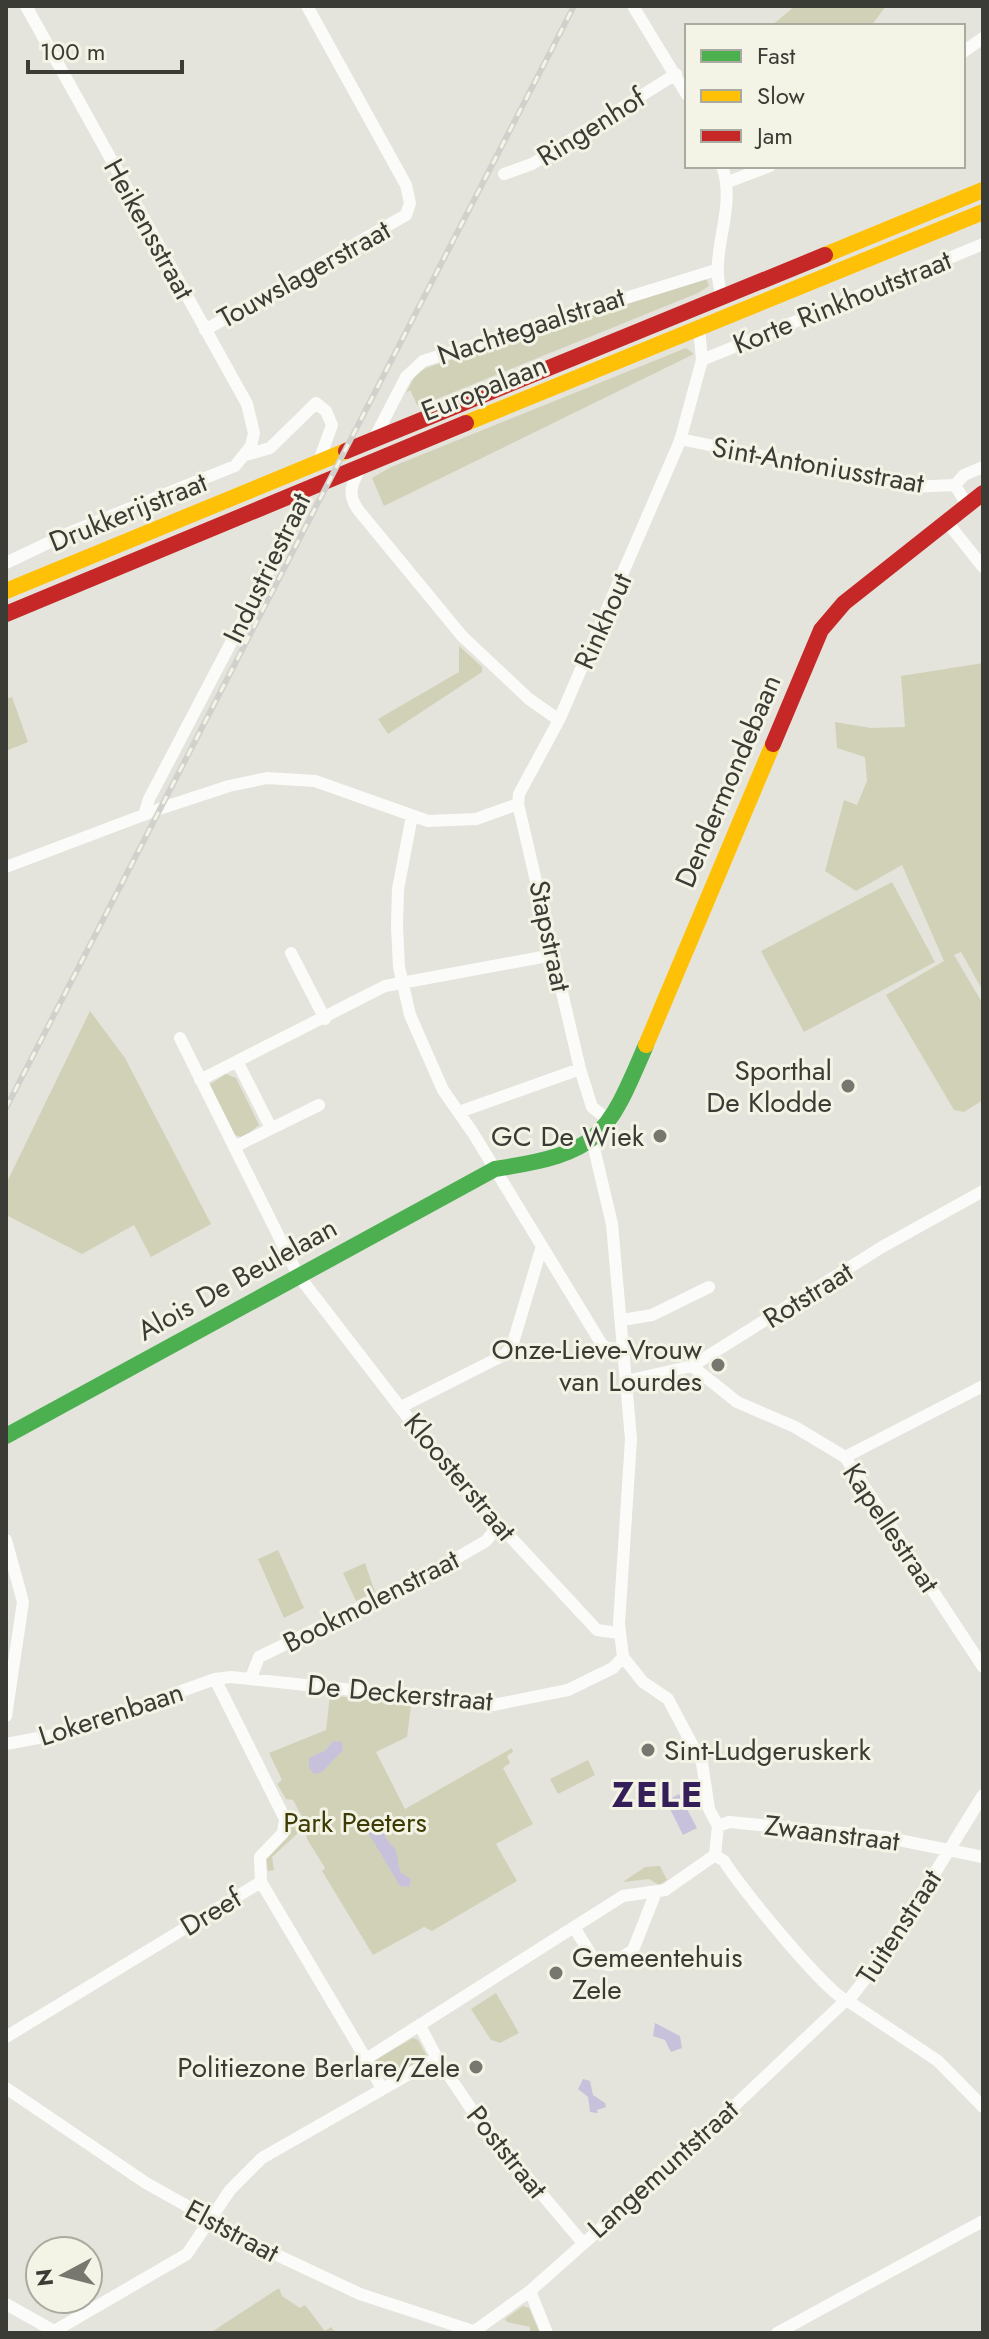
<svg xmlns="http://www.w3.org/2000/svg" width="989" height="2339" font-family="Jost,sans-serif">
<rect width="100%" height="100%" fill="#e4e4dc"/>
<!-- green -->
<path fill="#d1d1b8" d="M795,6H886L871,26H771Z
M706,277L709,286L698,293L427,403L417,405L410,390L406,393L416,374L426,368Z
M686,348L694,354L384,506L372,478L391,467Z
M459,646L482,667V672L388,734L378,719L459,672Z
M983,663V991L961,952L954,955L983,1004V1100L964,1112L954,1110L886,995L944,961L902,865L856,891L825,871L844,800L857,805L867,781L865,757L837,748L835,722L871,728L905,727L901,676Z
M12,697L28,742L6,751V699Z
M892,882L935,962L804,1032L761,951Z
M90,1011L125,1058L211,1224L151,1257L134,1225L82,1254L6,1215V1184Z
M226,1074L236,1078L259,1125L243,1138L233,1134L209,1085Z
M278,1550L304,1608L284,1618L258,1559Z
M365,1563L375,1592L356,1601L343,1573Z
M330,1695L411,1706L407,1737L376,1752L405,1809L512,1748L513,1752L507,1756L510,1763L503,1768L533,1824L496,1844L517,1881L432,1931L424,1927L373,1955L322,1871L325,1868L307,1839L304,1820L293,1800L286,1799L277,1784L282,1780L269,1753L326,1730Z
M588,1760L595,1775L558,1794L550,1779Z
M287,1810H290L297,1823V1834L272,1857L274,1870L268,1871L266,1858L290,1830Z
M660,1866L667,1880L659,1885L649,1879L623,1882L645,1867Z
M496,1993L519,2033L500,2043L491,2040L471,2009Z
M413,2038L418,2040L428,2058C411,2067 395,2083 377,2070L375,2060Z
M279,2288L282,2296L300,2308L305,2305L325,2331L331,2327L336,2333H210Z
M523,2306L529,2308L540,2333L530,2332V2327L507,2322L505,2319Z"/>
<!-- water -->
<path fill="#c8c1dc" d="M333,1741L342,1742L343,1750L322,1772L314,1774L309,1768V1758L326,1750Z
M679,1794L697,1828L683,1835L666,1801Z
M376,1820L387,1825L385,1837L396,1850L400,1872L411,1879L409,1887L400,1886L369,1834L368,1826Z
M655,2023L680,2036L682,2048L671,2052L665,2040L653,2036Z
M583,2079L590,2081L593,2095L605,2103L606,2107L597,2110L598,2113L590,2112L588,2097L578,2089Z"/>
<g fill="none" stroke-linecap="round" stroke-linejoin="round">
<!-- street -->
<path stroke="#fbfbfa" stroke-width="12" d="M633,6L687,95
M963,52L983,38
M722,166C738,210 707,253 722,296
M504,174L532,164L676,74
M728,182L770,166
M205,330L406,215L410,203L406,185L307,6
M702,360L983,244
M374,439L406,377L423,361L716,270
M680,439L911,487L955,485L967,505
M246,455L270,448L316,403L326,411L332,425L319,461
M361,466C352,484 346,494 359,511L462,636L529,699L559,720
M955,485L964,475L983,467
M947,522L983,567
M6,563L71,532L235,466L251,446L254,433L247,404L26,6
M144,815L149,799L289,532L306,489
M412,816L398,889L397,926L399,967L410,1015L443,1090L473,1133L601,1343L606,1348L623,1349
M6,867L162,808L229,786L267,778L315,781L428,821L476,819L518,804
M291,953L325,1019
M180,1038L298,1275L450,1472L597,1630L619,1633
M237,1061L271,1128
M200,1080L385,986L553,955
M459,1112L580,1069
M611,1122L592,1107L580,1069L518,804L519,794L559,720L680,441L702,360L699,328
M593,1144L612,1224L631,1439L619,1624L623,1657
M234,1147L319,1105
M622,1320L652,1315L709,1287
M692,1366L737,1402L795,1427L845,1457L983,1667
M626,1381L692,1366L882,1247L983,1191
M401,1407L506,1354L512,1346L542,1246
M845,1457L983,1386
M6,1540L23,1602L6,1716
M623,1657L643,1682L668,1699L702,1763L709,1809L718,1826L715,1855
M251,1678L259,1657L431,1573L486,1541L498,1526
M215,1679L285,1819L283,1833L260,1857L261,1882L366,2059
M6,1744L65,1733L215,1679L231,1677L493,1705L568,1690L613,1668L623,1657
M718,1826L729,1822L884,1837L983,1857
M715,1855L724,1861C737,1883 829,1997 848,2001
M574,1927L596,1963L611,1965L633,1950L656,1892
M848,2001L886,1952L983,1795
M848,2001L938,2061L983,2107
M6,2037L261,1882
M437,2058L476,2116L582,2242
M381,2087L366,2059L623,1896L665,1890L715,1855
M6,2088L146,2183L262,2248L360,2294L479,2333
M530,2291L547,2333
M6,2304L54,2331
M476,2330L530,2291L671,2166L844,2002
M51,2333L187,2254L230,2190L262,2158L437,2058L420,2026
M777,2333L983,2221"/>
<!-- fast -->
<path stroke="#4caf50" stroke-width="16" d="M6,1436L495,1169C599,1153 606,1139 646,1045"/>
<!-- slow -->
<path stroke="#ffc107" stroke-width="16" d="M825,255L983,190
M466,423L983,212
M6,591L346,451
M646,1045L773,744"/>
<!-- jam -->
<path stroke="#c62828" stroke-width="16" d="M346,451L825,255
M6,614L466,423
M773,744L821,630L844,603L983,493"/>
<!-- rail casing -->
<g stroke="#d0d0cd" stroke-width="6">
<path id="rail" d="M6,1108L574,6"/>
</g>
<!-- rail -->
<use href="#rail" stroke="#f4f4e6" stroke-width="3" stroke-dasharray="9" stroke-linecap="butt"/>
</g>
<!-- markers -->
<g fill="#777770" stroke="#f4f4e6" stroke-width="3">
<circle cx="848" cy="1086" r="8"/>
<circle cx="660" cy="1136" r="8"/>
<circle cx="718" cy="1365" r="8"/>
<circle cx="648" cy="1750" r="8"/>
<circle cx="556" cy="1973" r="8"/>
<circle cx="476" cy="2067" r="8"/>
</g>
<g text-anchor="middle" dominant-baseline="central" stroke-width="6" stroke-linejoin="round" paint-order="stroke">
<!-- street labels -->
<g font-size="28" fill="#3c3c36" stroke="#f4f4e6">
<text transform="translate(591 127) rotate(-32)">Ringenhof</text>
<text transform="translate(149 229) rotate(61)">Heikensstraat</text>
<text transform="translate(304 274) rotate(-29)">Touwslagerstraat</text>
<text transform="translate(842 302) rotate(-22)">Korte Rinkhoutstraat</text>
<text transform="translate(531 326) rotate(-18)">Nachtegaalstraat</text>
<text transform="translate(484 388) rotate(-22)">Europalaan</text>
<text transform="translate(818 465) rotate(10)">Sint-Antoniusstraat</text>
<text transform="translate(128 512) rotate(-22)">Drukkerijstraat</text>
<text transform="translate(267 568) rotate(-64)">Industriestraat</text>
<text transform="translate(603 621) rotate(-66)">Rinkhout</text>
<text transform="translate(728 781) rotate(-67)">Dendermondebaan</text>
<text transform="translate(550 936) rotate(78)">Stapstraat</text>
<text transform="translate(237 1279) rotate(-29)">Alois De Beulelaan</text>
<text transform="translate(808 1295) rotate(-32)">Rotstraat</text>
<text transform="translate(460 1477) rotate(50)">Kloosterstraat</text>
<text transform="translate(891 1528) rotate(56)">Kapellestraat</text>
<text transform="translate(371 1601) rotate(-27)">Bookmolenstraat</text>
<text transform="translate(400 1693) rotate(5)">De Deckerstraat</text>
<text transform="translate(111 1714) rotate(-18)">Lokerenbaan</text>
<text transform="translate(832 1833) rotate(7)">Zwaanstraat</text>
<text transform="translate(211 1912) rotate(-31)">Dreef</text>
<text transform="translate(899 1927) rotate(-57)">Tuitenstraat</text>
<text transform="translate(507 2152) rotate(51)">Poststraat</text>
<text transform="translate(663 2169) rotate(-42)">Langemuntstraat</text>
<text transform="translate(232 2231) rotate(28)">Elststraat</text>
</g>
<!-- poi labels -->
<g font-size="28" fill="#3c3c36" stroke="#f4f4e6" text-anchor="end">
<text x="832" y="1070">Sporthal<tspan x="832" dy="32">De Klodde</tspan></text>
<text x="644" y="1136">GC De Wiek</text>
<text x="702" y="1349">Onze-Lieve-Vrouw<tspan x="702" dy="32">van Lourdes</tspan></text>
<text x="664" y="1750" text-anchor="start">Sint-Ludgeruskerk</text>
<text x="572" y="1957" text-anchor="start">Gemeentehuis<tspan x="572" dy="32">Zele</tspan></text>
<text x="460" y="2067">Politiezone Berlare/Zele</text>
</g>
<!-- park labels -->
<g font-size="28" fill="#3d3b03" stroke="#f4f4e6">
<text x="355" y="1822">Park Peeters</text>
</g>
<!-- district labels -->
<g font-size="36" font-weight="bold" letter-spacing="2" fill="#341f59" stroke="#f4f4e6">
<text x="658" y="1794">ZELE</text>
</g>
</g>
<!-- border -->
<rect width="989" height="2339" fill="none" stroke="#3c3c36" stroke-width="16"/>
<!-- legend -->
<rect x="685" y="24" width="280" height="144" fill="#f4f4e6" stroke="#aaaaa0" stroke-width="2"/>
<rect x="701" y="50" width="40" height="12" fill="#4caf50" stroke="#aaaaa0" stroke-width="2"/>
<text x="757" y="64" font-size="24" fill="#3c3c36">Fast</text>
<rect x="701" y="90" width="40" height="12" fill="#ffc107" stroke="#aaaaa0" stroke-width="2"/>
<text x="757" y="104" font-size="24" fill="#3c3c36">Slow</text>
<rect x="701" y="130" width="40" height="12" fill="#c62828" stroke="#aaaaa0" stroke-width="2"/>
<text x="757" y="144" font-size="24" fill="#3c3c36">Jam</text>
<!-- north arrow -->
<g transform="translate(64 2275) rotate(263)"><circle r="38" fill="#f4f4e6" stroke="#aaaaa0" stroke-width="2"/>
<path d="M0-6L14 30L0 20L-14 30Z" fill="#777770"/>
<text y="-12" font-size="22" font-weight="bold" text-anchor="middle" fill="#3c3c36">N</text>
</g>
<!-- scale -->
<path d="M28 60v12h154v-12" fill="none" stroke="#3c3c36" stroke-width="4"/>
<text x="40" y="60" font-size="24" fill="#3c3c36" stroke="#f4f4e6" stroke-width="6" paint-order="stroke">100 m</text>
</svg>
